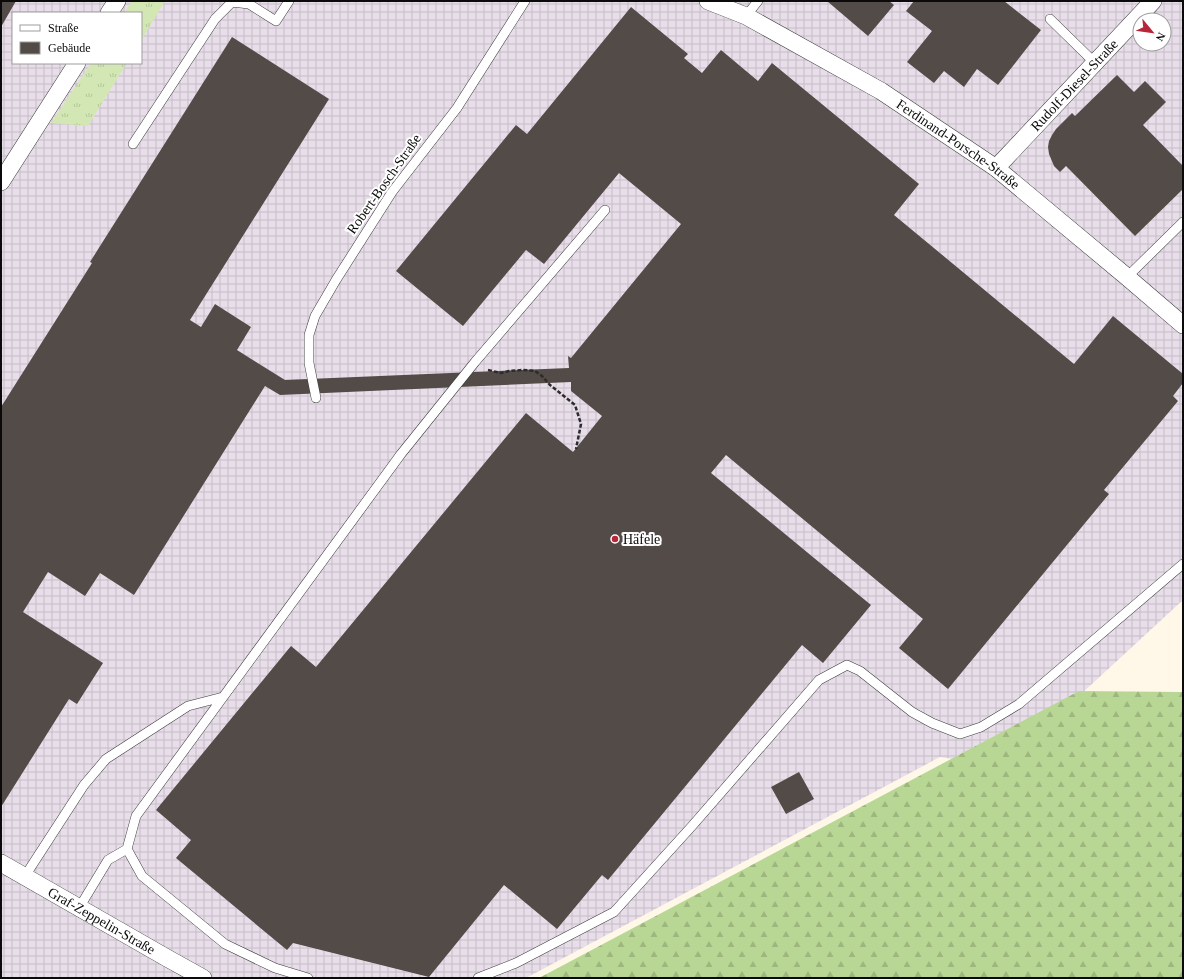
<svg xmlns="http://www.w3.org/2000/svg" width="1184" height="979" font-family="'Times New Roman',serif">
<defs>
<pattern id="industrial-grid" width="8" height="8" patternUnits="userSpaceOnUse"><rect width="8" height="8" fill="#e8deea"/><path d="M0 4h8M4 0v8" fill="none" stroke="#c6bdc7"/></pattern>
<pattern id="grass-tufts" width="24" height="20" patternUnits="userSpaceOnUse"><rect width="24" height="20" fill="#d3e7b4"/><path d="M3 7l-1-3M5 7V3M7 7l1-3M15 17l-1-3M17 17v-4M19 17l1-3" fill="none" stroke="#b4c599"/></pattern>
<pattern id="forest-firs" width="22" height="20" patternUnits="userSpaceOnUse"><rect width="22" height="20" fill="#b8d794"/><path d="M5 1l3.5 6h-7zM16 11l3.5 6h-7z" fill="#9db77e"/></pattern>
</defs>
<rect width="100%" height="100%" fill="#fff8e8"/>
<!-- industrial -->
<path fill="url(#industrial-grid)" fill-rule="evenodd" d="M1,1H1183V600L1055,718L971,762L940,757L526,978H1ZM13,13H141V63H13ZM1140,20H1164V44H1140Z"/>
<!-- grass -->
<path fill="url(#grass-tufts)" d="M132,1H165L141,41V13H124Z
M91,63H127L88,126L51,123Z"/>
<!-- forest -->
<path fill="url(#forest-firs)" d="M1079,691L1183,692V978H539Z"/>
<!-- building -->
<path fill="#534b47" d="M1,1H16L1,27Z
M827,1H889L894,5L868,36Z
M914,1H1004L1041,30L998,85L977,69L964,87L944,71L934,83L907,62L932,31L906,11Z
M631,7L688,54L684,58L702,73L721,50L758,81L772,63L919,184L894,215L1074,364L1113,316L1183,374V383L1173,396L1178,401L1104,490L1109,494L948,689L899,648L923,619L726,455L711,473L871,605L823,663L802,645L608,880L602,875L557,929L504,885L429,977L293,943L287,950L176,858L191,840L156,810L291,646L316,667L526,413L573,452L602,416L571,391V382L280,395L265,386L134,595L100,573L85,596L48,572L23,612L103,663L77,704L69,699L1,807V407L92,263L90,262L232,37L329,99L190,320L201,327L215,304L251,327L237,350L285,380L569,368L568,356L571,358L681,224L619,173L544,264L526,250L463,326L396,271L516,125L527,134Z
M1117,75L1134,92L1145,81L1166,102L1143,125L1183,166V189L1135,236L1066,166L1060,172L1054,166L1049,154L1048,147L1049,141L1052,135L1056,129L1072,113L1075,116Z
M799,772L814,799L786,814L771,787Z"/>
<g fill="none" stroke-linecap="round" stroke-linejoin="round">
<!-- service casing -->
<g stroke="#3d3d3d" stroke-width="10">
<path id="service" d="M746,16L758,1
M1050,19L1095,63
M133,144L215,19L232,2L249,4L276,21L289,1
M1127,277L1183,222
M316,398L309,363V335L315,316L336,280L392,192L457,108L525,1
M25,876L84,785L106,759L188,706L223,697
M79,908L108,860L127,849
M308,978L275,968L225,944L142,876L127,849L136,816L401,454L475,362L605,210
M478,978L516,963L614,912L692,826L819,680L847,665L860,671L912,712L932,723L960,734L981,727L1019,704L1183,564"/>
</g>
<!-- minor casing -->
<g stroke="#3d3d3d" stroke-width="18">
<g id="minor">
<path id="s1" d="M708,1L746,16L881,91L996,168L1127,277L1183,325"/>
<path d="M109,13L117,1"/>
<path id="s2" d="M996,168L1153,1"/>
<path d="M1,182L77,63"/>
<path id="s3" d="M1,863L167,958L203,978"/>
</g>
</g>
<!-- path -->
<path stroke="#2c2c2c" stroke-width="2.5" stroke-dasharray="4 2" stroke-linecap="butt" d="M488,370L501,373L509,371L523,370L535,371L542,376L550,385L575,405L581,424L576,449"/>
<!-- service -->
<use href="#service" stroke="#fff" stroke-width="9"/>
<!-- minor -->
<use href="#minor" stroke="#fff" stroke-width="17"/>
</g>
<!-- markers -->
<circle fill="#b72639" stroke="#fff" stroke-width="1.5" cx="615" cy="539" r="4"/>
<g text-anchor="middle" dominant-baseline="central" stroke-width="4" stroke-linejoin="round" paint-order="stroke">
<!-- street labels -->
<g font-size="14" fill="#0a0a0a" stroke="#fff">
<text stroke="none"><textPath href="#s2" startOffset="114">Rudolf-Diesel-Straße</textPath></text>
<text stroke="none"><textPath href="#s1" startOffset="289">Ferdinand-Porsche-Straße</textPath></text>
<text transform="translate(384 184) rotate(-55)">Robert-Bosch-Straße</text>
<text stroke="none"><textPath href="#s3" startOffset="116">Graf-Zeppelin-Straße</textPath></text>
</g>
<!-- poi labels -->
<g font-size="14" fill="#0a0a0a" stroke="#fff" text-anchor="start">
<text x="623" y="539">Häfele</text>
</g>
</g>
<!-- border -->
<rect width="1184" height="979" fill="none" stroke="#0a0a0a" stroke-width="4"/>
<!-- legend -->
<rect x="12" y="12" width="130" height="52" fill="#ffffff" stroke="#9d9d9d"/>
<rect x="20" y="25" width="20" height="6" fill="#ffffff" stroke="#9d9d9d"/>
<text x="48" y="32" font-size="12" fill="#0a0a0a">Straße</text>
<rect x="20" y="42" width="20" height="12" fill="#534b47" stroke="#9d9d9d"/>
<text x="48" y="52" font-size="12" fill="#0a0a0a">Gebäude</text>
<!-- north arrow -->
<g transform="translate(1152 32) rotate(119)"><circle r="19" fill="#ffffff" stroke="#9d9d9d"/>
<path d="M0-3L7 15L0 10L-7 15Z" fill="#b72639"/>
<text y="-6" font-size="11" font-weight="bold" text-anchor="middle" fill="#0a0a0a">N</text>
</g>
</svg>
